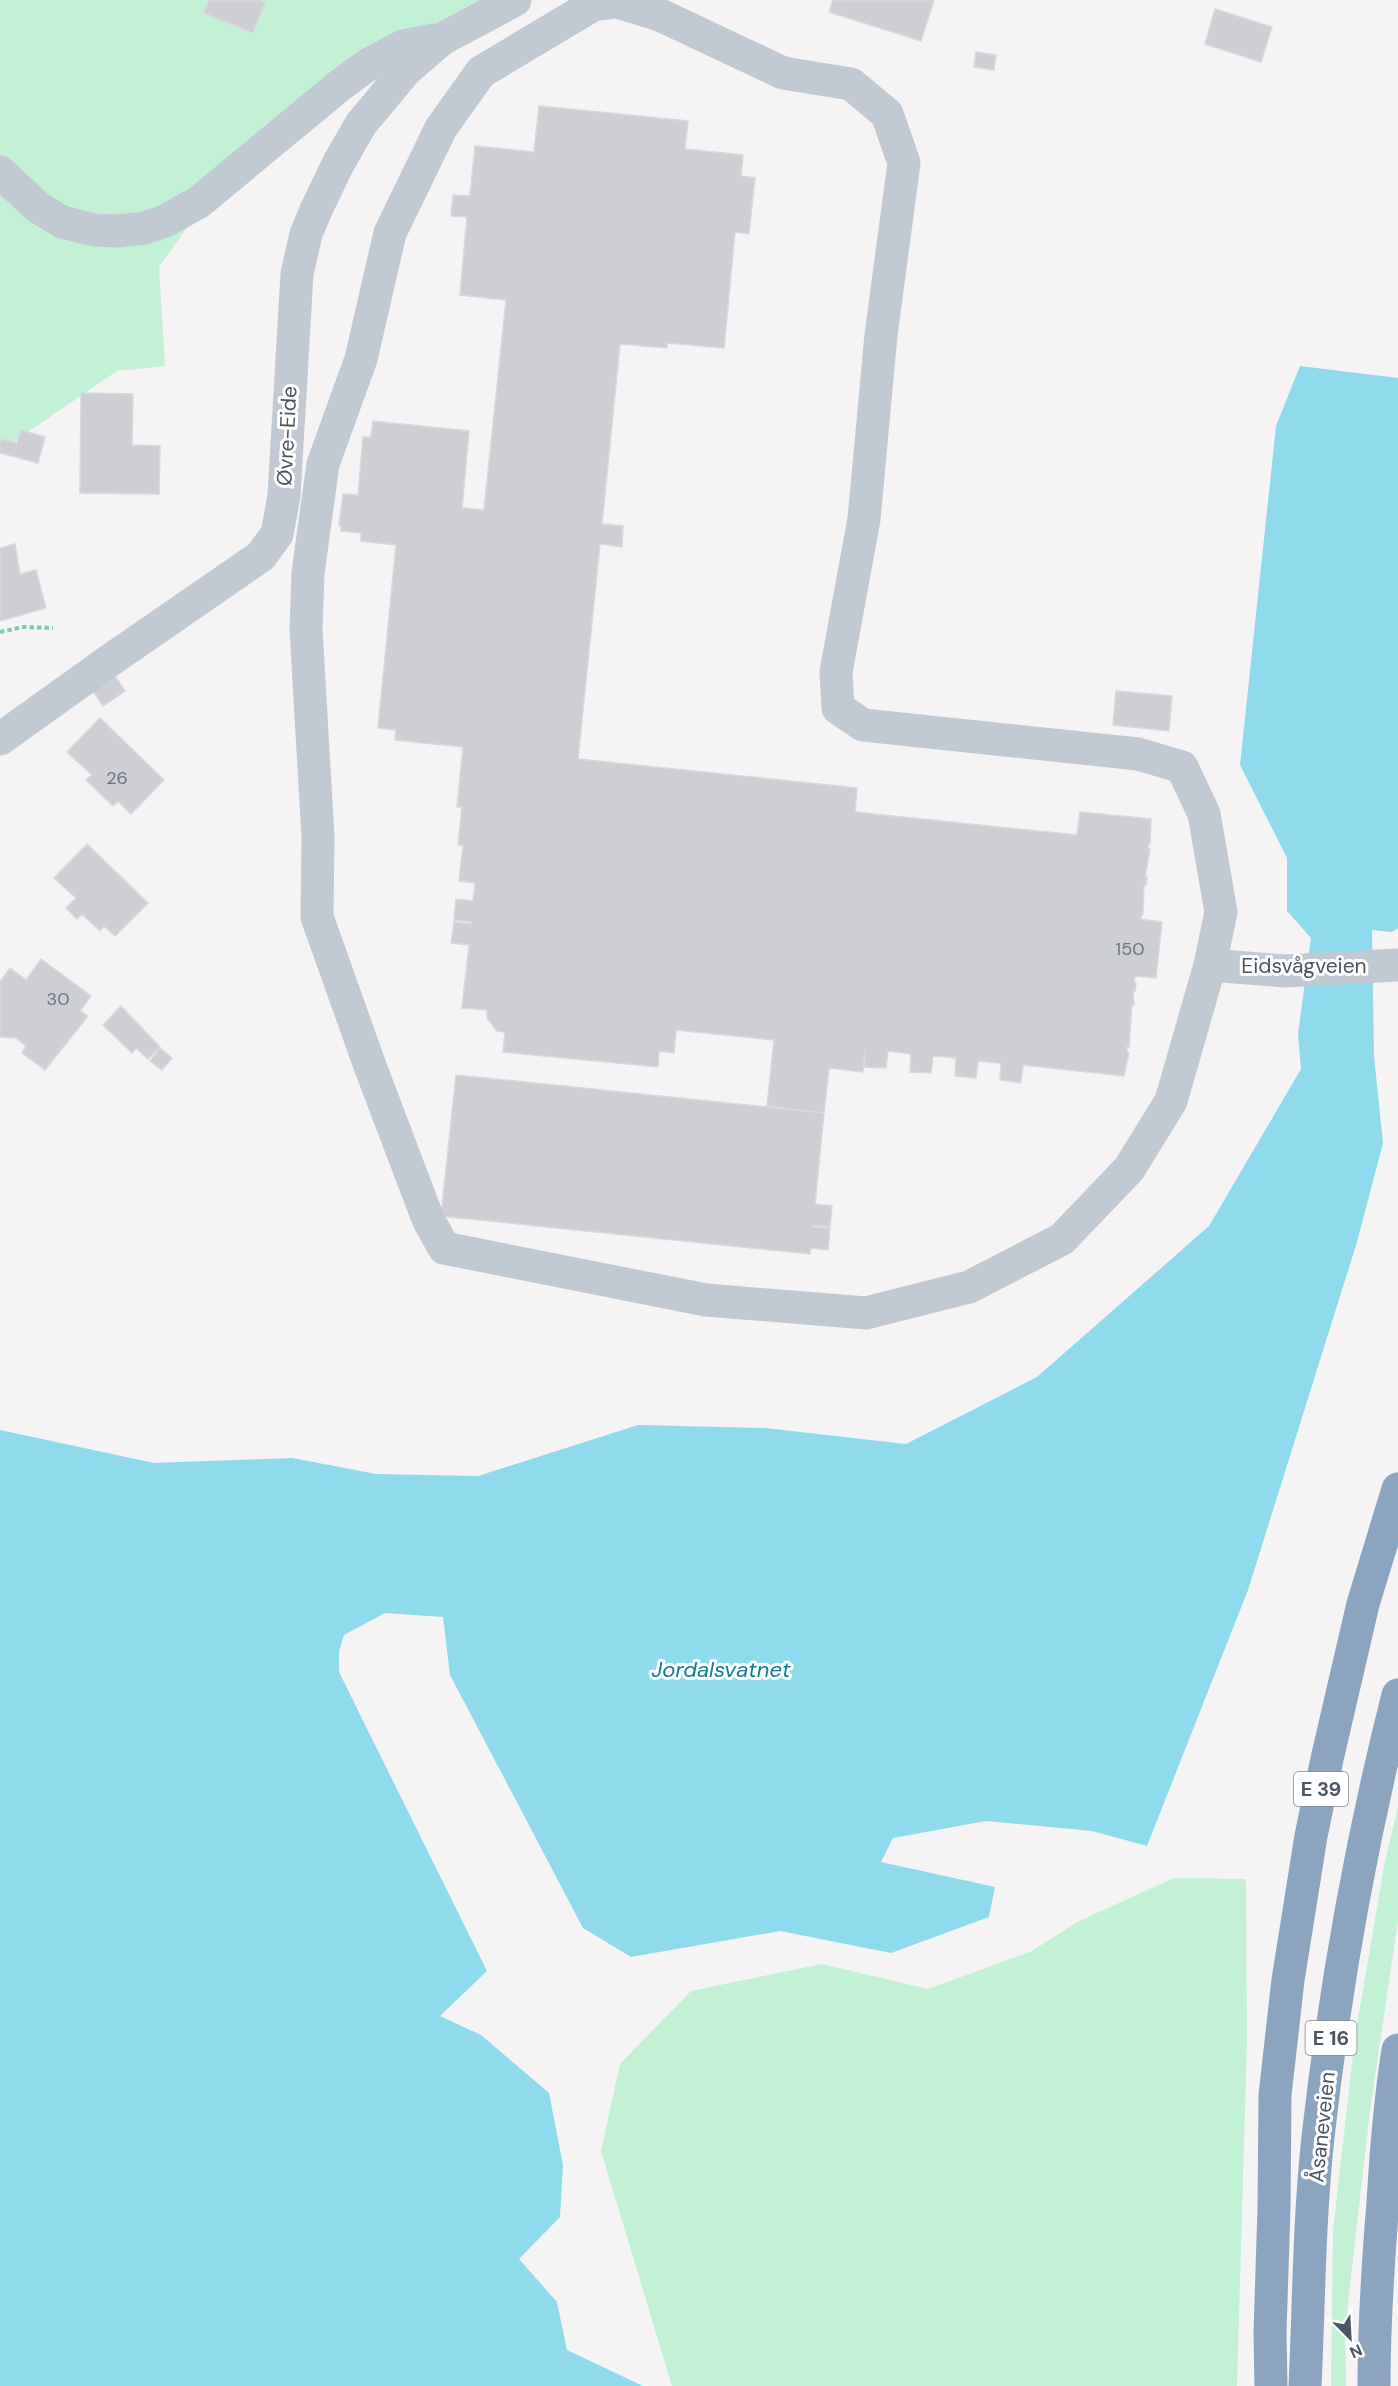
<svg xmlns="http://www.w3.org/2000/svg" width="1398" height="2386" font-family="'DM Sans',sans-serif">
<rect width="100%" height="100%" fill="#f5f3f3"/>
<!-- green -->
<path fill="#c3f1d5" d="M0,0H532L298,120L197,214L159,267L165,366L117,371L0,451Z
M1398,1807V1920L1370,2111L1345,2329L1346,2386H1331L1333,2231L1355,2037L1385,1861Z
M1174,1878L1246,1879L1247,2041L1237,2386H672L601,2151L620,2064L691,1991L822,1964L928,1989L1030,1952L1079,1921Z"/>
<!-- water -->
<path fill="#90daee" d="M1300,366L1398,378V928L1392,932L1372,930L1374,1056L1383,1143L1357,1242L1248,1590L1147,1846L1092,1831L986,1821L893,1838L881,1862L995,1887L989,1917L891,1953L780,1931L631,1957L583,1928L450,1675L443,1617L385,1613L344,1635L339,1651V1672L487,1971L440,2016L481,2035L549,2093L563,2165L560,2217L519,2259L557,2302L567,2350L643,2386H0V1430L154,1463L292,1458L376,1474L478,1476L638,1425L765,1428L906,1444L1037,1377L1209,1226L1301,1069L1298,1034L1311,938L1287,911V858L1240,765L1276,426Z"/>
<!-- building -->
<path fill="#cdcfd5" stroke="#d7d9de" stroke-width="1.5" d="M209,0H259L265,3L253,33L204,13Z
M833,0H934L921,41L829,12Z
M1215,9L1272,27L1261,62L1205,44Z
M976,52L996,55L994,70L974,67Z
M539,106L688,121L685,149L743,155L741,176L755,178L749,234L735,232L724,348L667,343V348L620,344L602,524L623,526L622,547L600,544L578,759L857,788L855,812L1077,835L1080,812L1151,819L1150,844H1148V849H1150L1145,877H1147L1146,885H1144L1143,913L1140,919L1162,922L1156,978L1135,976L1134,982L1136,983L1135,991L1133,990L1134,1005L1132,1004L1129,1047L1127,1046V1052L1129,1053L1124,1076L1023,1065L1021,1083L1000,1080L1001,1063L978,1061L976,1078L955,1076L956,1058L933,1056L931,1073L910,1072L911,1054L888,1051L886,1068L865,1067V1049L863,1072L829,1068L824,1113L767,1106L774,1040L676,1030L674,1053L659,1051L658,1067L503,1052L505,1032L497,1031L487,1018V1010L462,1008L469,945L451,943L454,922L471,924V922L454,920L456,899L473,901L475,883L459,881L463,845H458L462,807H457L463,747L395,740L396,730L378,728L396,545L361,541V533L341,531V526H339L343,494L358,495L363,437H371L373,421L469,431L462,508L484,510L506,300L460,295L467,217L451,216L453,195L470,196L475,146L534,152Z
M81,393L133,394L132,445L160,446L159,494L80,493Z
M21,430L45,437L38,463L0,453V439L17,443Z
M15,544L20,574L36,570L46,608L0,621V548Z
M113,673L125,691L103,706L91,688Z
M1116,691L1172,696L1169,731L1113,725Z
M100,718L164,780L131,814L118,801L113,806L86,780L92,775L67,752Z
M87,844L148,903L115,936L104,926L100,931L82,914L77,919L66,908L76,898L54,878Z
M41,959L91,996L80,1011L88,1016L45,1070L22,1053L26,1046L16,1038L0,1037V982L10,968L26,980Z
M121,1006L160,1047L148,1059L136,1048L132,1053L103,1025Z
M160,1048L172,1058L162,1070L150,1061Z
M456,1075L824,1113L815,1204L832,1206L830,1227L813,1225V1227L830,1228L828,1250L811,1248L810,1254L441,1216Z"/>
<g fill="none" stroke-linecap="round" stroke-linejoin="round">
<!-- path -->
<path stroke="#7ad0a6" stroke-width="4" stroke-dasharray="4.5 3" stroke-linecap="butt" d="M0,632L23,627L53,628"/>
<!-- minor -->
<path stroke="#c1cad2" stroke-width="33" d="M588,0L593,5L481,72L441,128L390,233L361,359L323,464L308,573L306,629L318,837L317,917L370,1066L428,1219L444,1248L706,1300L866,1313L969,1287L1062,1239L1129,1169L1171,1101L1210,965L1221,912L1204,814L1182,767L1138,754L863,725L838,708L836,672L864,519L881,335L904,163L887,114L851,84L783,73L660,15L617,2L593,5
M0,172L39,208L62,222L94,230L118,231L145,228L165,221L199,202L339,86L369,64L403,46L434,40
M0,739L109,661L261,556L277,534L284,496L297,274L306,234L316,210L338,164L361,124L406,70L442,39L515,0
M1210,965L1285,971L1398,965"/>
<!-- highway -->
<path stroke="#8ba5c1" stroke-width="33" d="M1271,2386L1270,2333L1274,2208L1275,2095L1288,1980L1311,1836L1327,1759L1363,1604L1398,1489
M1305,2386C1309,2303 1309,2219 1318,2137C1335,1987 1361,1841 1398,1695
M1374,2386C1374,2324 1378,2263 1383,2202C1386,2151 1390,2100 1398,2050"/>
</g>
<g text-anchor="middle" dominant-baseline="central" stroke-width="6" stroke-linejoin="round" paint-order="stroke">
<!-- number labels -->
<g font-size="18" fill="#6b747e">
<text x="117" y="778">26</text>
<text x="1130" y="949">150</text>
<text x="58" y="999">30</text>
</g>
<!-- shield labels -->
<g fill="#fff" stroke="#808990" stroke-width="1.5">
<rect x="1294" y="1772" width="54" height="34" rx="4.5"/>
<rect x="1305.5" y="2021" width="51" height="34" rx="4.5"/>
</g>
<g font-size="20" font-weight="bold" fill="#4a5661">
<text x="1321" y="1789">E 39</text>
<text x="1331" y="2038">E 16</text>
</g>
<!-- street labels -->
<g font-size="21" fill="#4a5661" stroke="#fff">
<text transform="translate(287 436) rotate(-87)">Øvre-Eide</text>
<text x="1304" y="966">Eidsvågveien</text>
<text transform="translate(1322 2127) rotate(-84)">Åsaneveien</text>
</g>
<!-- water labels -->
<g font-size="22" font-style="italic" fill="#0c7c9b" stroke="#fff">
<text x="721" y="1669">Jordalsvatnet</text>
</g>
</g>
<!-- north arrow -->
<g transform="translate(1350 2338) rotate(156)" stroke="#ffffff" stroke-width="4.5" paint-order="stroke">
<path d="M0-4.5L10 22L0 15L-10 22Z" fill="#4a5661"/>
<text y="-9" font-size="16" font-weight="bold" text-anchor="middle" fill="#4a5661">N</text>
</g>
</svg>
